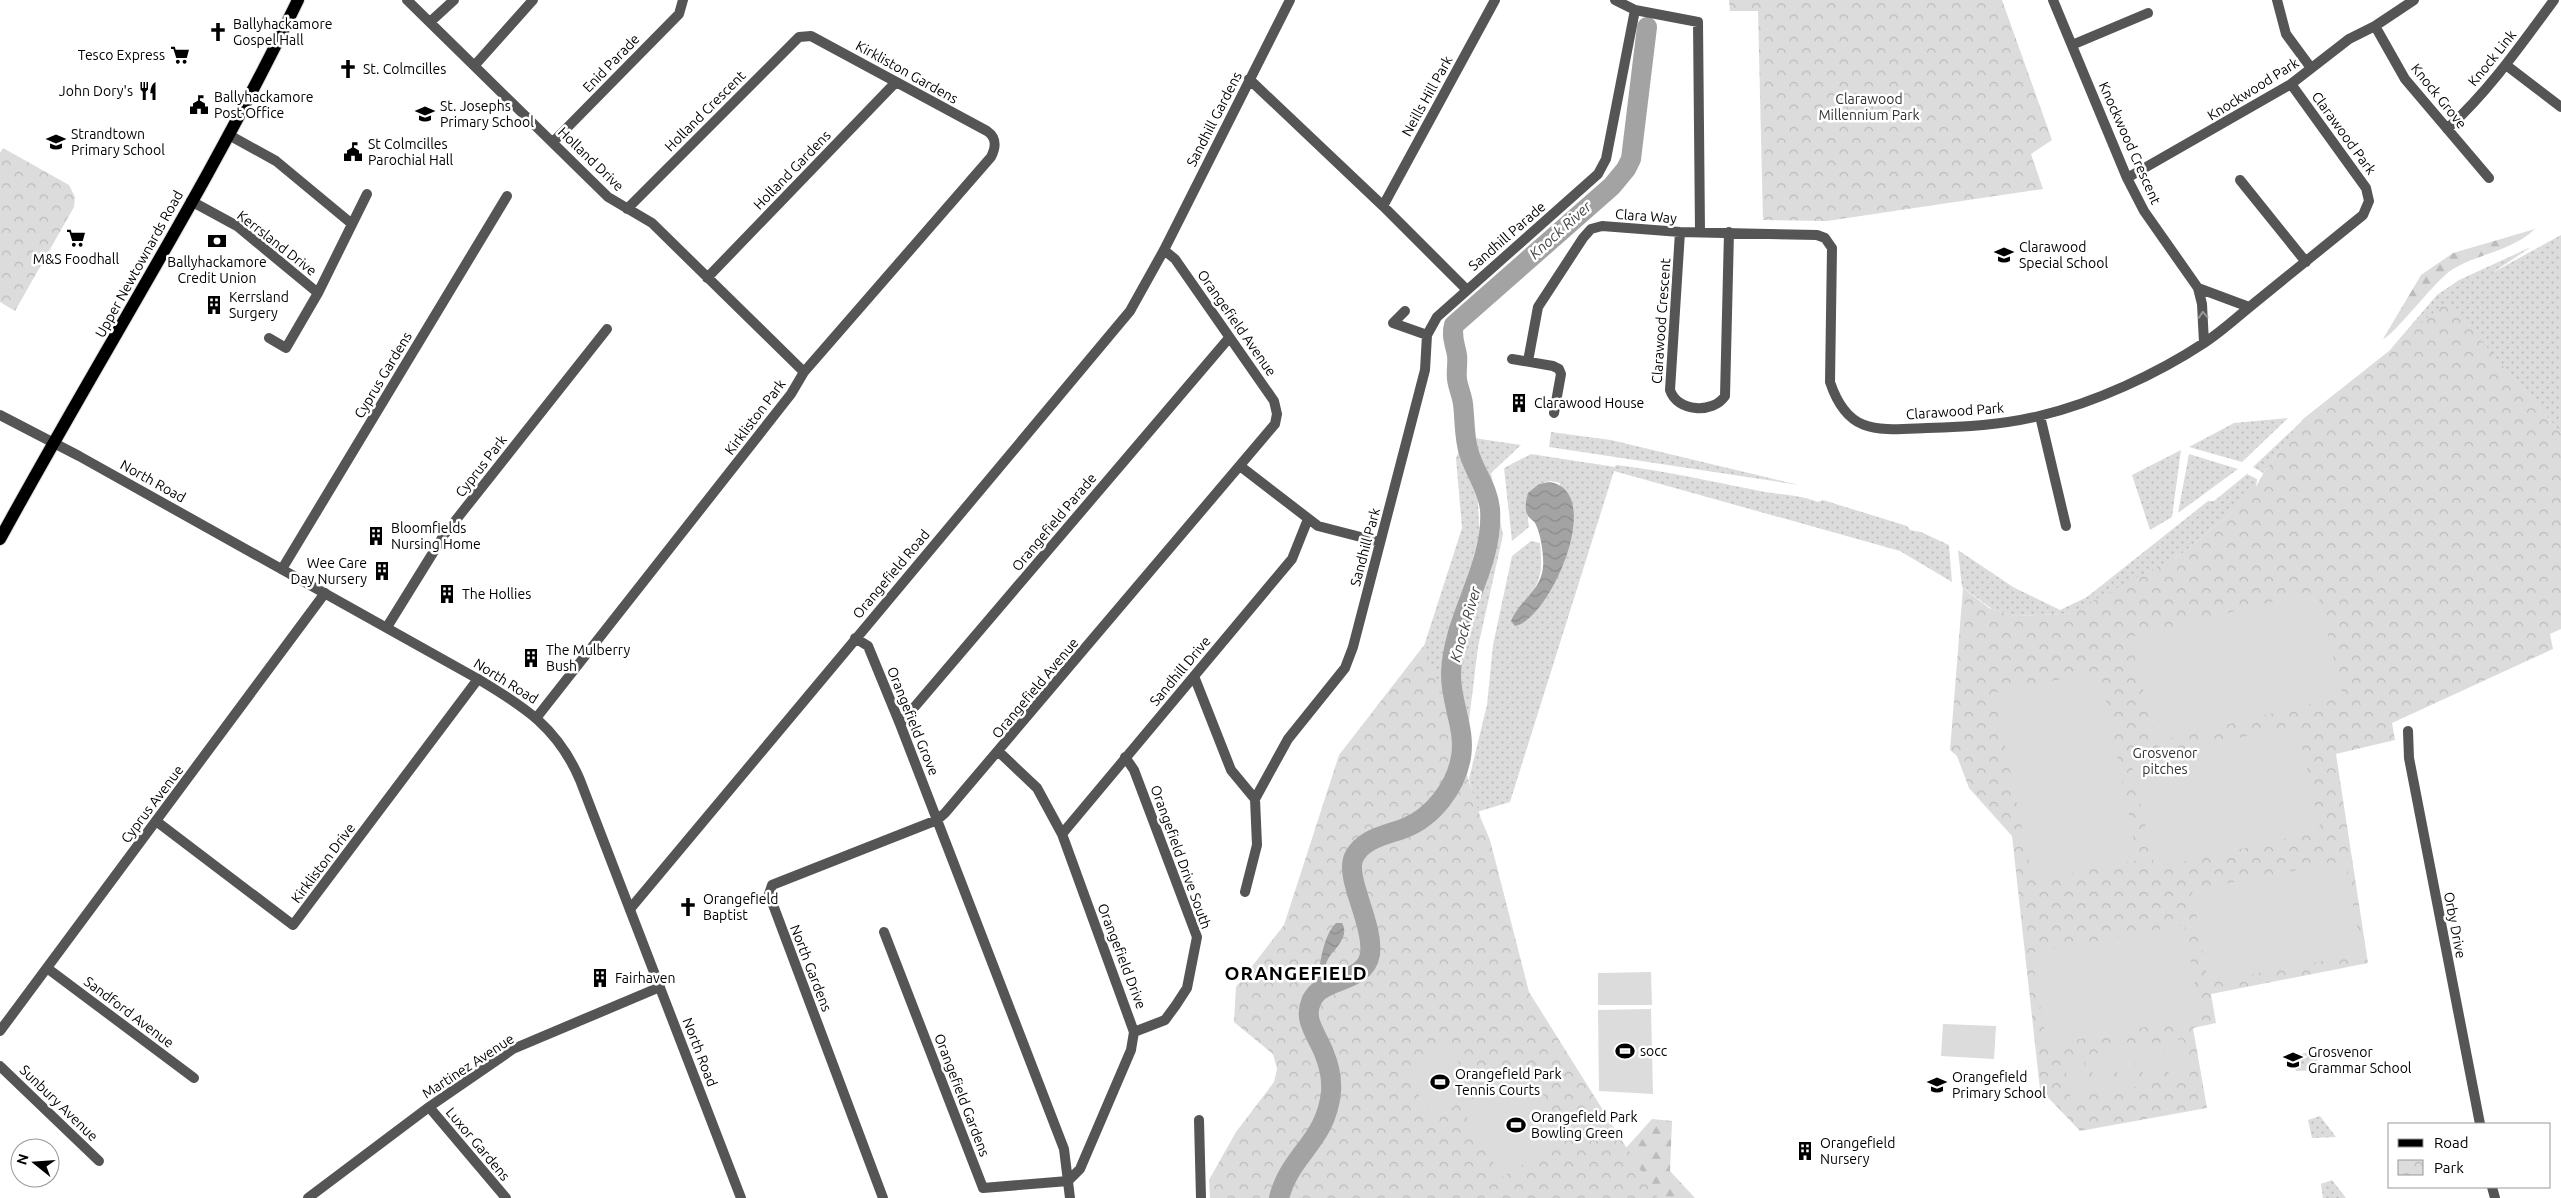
<svg xmlns="http://www.w3.org/2000/svg" width="2561" height="1198" font-family="Ubuntu,sans-serif">
<defs>
<pattern id="grass-dots" width="8" height="8" patternUnits="userSpaceOnUse" patternTransform="scale(1.25)"><rect width="8" height="8" fill="#dcdcdc"/><path d="M2 2h.1M6 6h.1" fill="none" stroke="#bbb" stroke-width="1.8" stroke-linecap="round"/></pattern>
<pattern id="forest-firs" width="22" height="20" patternUnits="userSpaceOnUse" patternTransform="scale(1.25)"><rect width="22" height="20" fill="#dcdcdc"/><path d="M5 1l3.5 6h-7zM16 11l3.5 6h-7z" fill="#bbb"/></pattern>
<pattern id="park-crowns" width="20" height="18" patternUnits="userSpaceOnUse" patternTransform="scale(1.25)"><rect width="20" height="18" fill="#dcdcdc"/><path d="M2 6a3 3 0 1 1 6 0M12 15a3 3 0 1 1 6 0" fill="none" stroke="#bbb"/></pattern>
<pattern id="water-waves" width="16" height="10" patternUnits="userSpaceOnUse" patternTransform="scale(1.25)"><rect width="16" height="10" fill="#a3a3a3"/><path d="M0 5q4-4 8 0t8 0" fill="none" stroke="#8b8b8b"/></pattern>
</defs>
<rect width="100%" height="100%" fill="#fff"/>
<!-- grass -->
<path fill="url(#grass-dots)" d="M2561,235V433L2447,302L2389,351L2437,295L2459,280L2531,247L2492,273Z
M2288,418L2242,462L2189,447L2234,423Z
M2304,419L2263,473L2253,467Z
M1551,432L1611,440L1799,485L1549,447Z
M1467,437L1521,445L1491,473L1503,535L1478,647L1467,737L1458,707L1457,664L1466,620L1484,574L1494,525L1488,482Z
M1463,442L1477,483L1480,542L1445,671L1446,711L1424,646L1462,528L1456,458Z
M2181,450L2172,517L2150,530L2132,475Z
M1531,454L1615,467L1616,465C1666,471 1715,482 1765,492C1783,495 1801,495 1818,502L1823,500L1907,526L1910,530L1921,532L1949,545L1952,582L1900,551L1614,471L1510,802L1477,812L1469,779L1487,705L1493,645L1512,556L1531,541L1540,543C1542,567 1543,575 1530,597L1542,605L1560,483L1550,481L1539,484L1526,505L1529,527L1512,541L1504,468Z
M2189,454L2238,469L2178,513Z
M2247,474L2257,479L2256,488L2231,513L2183,553L2075,612L2068,614L2014,616L1992,609L1962,587L1958,550L2013,587L2060,610L2087,597L2208,501H2214Z
M2310,1051L2324,1070L2296,1071L2292,1058Z
M2320,1116L2336,1137L2312,1138L2308,1120Z
M2332,1180L2346,1198H2323L2321,1184Z"/>
<!-- forest -->
<path fill="url(#forest-firs)" d="M2535,229C2512,251 2480,253 2453,269C2435,280 2393,337 2383,339L2421,275L2453,253Z
M1652,1119L1672,1121L1670,1171L1695,1198H1581Z"/>
<!-- park -->
<path fill="url(#park-crowns)" d="M1729,0H2002L2052,140L2031,154L2043,189L1827,221L1763,220L1758,11H1730Z
M3,148L69,185L75,197L74,207L15,311L0,302V153Z
M2447,301L2561,433V629L2550,634L2553,649L2392,723L2395,740L2336,754L2368,963L2211,994L2216,1023L2193,1028L2207,1108L2080,1131L2040,1089L2012,836L1969,788L1957,756L1950,750L1963,588L1989,608L2014,616L2068,614L2183,553L2231,513L2256,487L2264,472L2303,419L2389,351Z
M1425,644L1481,819L1490,840L1529,992L1658,1198H1210L1209,1180L1236,1132L1274,1082L1277,1069L1273,1054L1234,1022L1236,987L1284,925L1339,755Z"/>
<!-- garden -->
<path fill="#dcdcdc" d="M2317,591L2343,696L2156,742L2130,637Z
M2100,671L2138,860L2033,881L1994,693Z
M2297,725L2321,831L2155,868L2131,762Z
M2345,861L2362,954L2208,982L2192,890Z
M2184,925L2201,1017L2047,1045L2031,953Z
M1651,972L1652,1005H1598V973Z
M1651,1009L1653,1094L1599,1091L1598,1010Z
M1943,1024L1996,1026L1994,1059L1941,1056Z
M2183,1039L2190,1078L2170,1081L2163,1042Z
M2157,1042L2164,1081L2145,1085L2138,1046Z
M1448,1044L1476,1093L1433,1119L1404,1070Z
M2132,1046L2139,1086L2120,1089L2113,1050Z
M2108,1051L2115,1090L2096,1094L2089,1055Z
M2083,1056L2090,1095L2071,1099L2064,1060Z
M1531,1073L1568,1138L1502,1177L1464,1112Z"/>
<!-- water -->
<path fill="url(#water-waves)" d="M1549,482C1607,490 1550,620 1515,626L1511,621C1519,601 1541,591 1543,567C1544,556 1541,535 1536,525C1535,521 1530,519 1528,516C1524,509 1526,500 1528,493L1539,484Z
M1336,923H1342C1350,937 1335,948 1328,959C1323,968 1325,979 1317,985C1320,966 1322,937 1336,923Z"/>
<g fill="none" stroke-linecap="round" stroke-linejoin="round">
<!-- river -->
<path stroke="#a3a3a3" stroke-width="20" d="M1279,1198C1290,1154 1326,1142 1331,1092C1332,1079 1329,1065 1324,1053C1318,1036 1303,1021 1311,1002C1321,976 1365,985 1370,954C1374,924 1344,877 1354,857C1363,838 1387,835 1405,828C1433,817 1456,787 1461,757C1466,729 1450,701 1451,673C1453,615 1494,567 1490,509C1488,488 1475,473 1469,453C1464,438 1465,420 1463,404C1462,395 1458,388 1457,379C1456,371 1458,363 1457,355C1455,344 1451,336 1454,325L1612,186L1626,169L1631,159L1647,27"/>
<!-- primary casing -->
<g stroke="#dbdbdb" stroke-width="14">
<path id="primary" d="M0,539C98,359 209,185 298,0"/>
</g>
<!-- minor -->
<path stroke="#555" stroke-width="10" d="M407,0L608,197L652,223L804,372
M1615,0L1635,10L1698,22L1700,232
M2053,0L2127,178L2144,211L2198,288L2202,304L2204,343
M2277,0L2286,34L2311,68
M430,22L454,0
M2375,26L2405,79L2489,178
M2072,45L2148,13
M475,65L533,0
M2506,65L2561,107
M1249,79L1383,206L1467,290
M2447,129C2488,92 2521,45 2554,0
M229,135L276,161L352,224
M553,142L679,14L683,0
M2127,178L2291,84L2349,39L2375,26L2414,0
M2240,180L2306,262
M191,201L237,226L318,293
M1383,206L1495,0
M1680,232L1670,390C1677,412 1713,414 1725,396L1729,232
M707,278L896,82
M2198,288L2249,307
M1405,311L1393,323L1427,335
M269,338L286,348L318,293L367,194
M1512,359L1553,366L1559,369L1561,374L1554,413
M1528,361L1538,307L1583,238L1591,229L1602,226L1680,232L1817,235L1825,238L1832,248L1830,382C1848,436 1878,430 1927,428C1964,427 2002,425 2039,416C2094,403 2157,374 2204,343C2221,332 2236,318 2252,305C2289,275 2326,245 2363,215L2369,201L2366,188L2291,84
M2040,416L2066,526
M1240,466L1318,526L1380,542
M282,569L507,196
M387,627L444,535L607,329
M855,638L868,646L900,724L1064,1149L1070,1198
M1194,676L1231,770L1255,799
M537,717L791,394L804,372L991,157C996,147 997,138 987,131L811,36L799,37L627,209
M900,724L1229,338
M2408,731L2409,758L2480,1124
M1125,757L1134,770L1197,937L1187,988L1176,1005L1165,1020L1134,1032
M156,821L293,925L478,679
M1062,834L1292,559L1308,519
M1245,892L1257,845L1255,799L1288,739L1345,668L1353,647L1425,370L1427,335L1437,317L1598,174L1606,159L1635,10
M630,909L1130,311L1164,250L1290,0
M884,932L983,1188L1068,1181L1080,1169L1131,1050L1134,1032L1062,834L1037,788L999,752
M47,968L194,1078
M0,1031L325,593
M0,1066L99,1161
M429,1107L506,1198
M1199,1120L1201,1198
M2492,1187L2495,1198
M308,1198L429,1107L513,1049L660,987
M883,1198L769,894L772,885L937,820L945,813L1275,424L1277,414L1274,401L1175,259L1164,250"/>
<!-- tertiary -->
<path stroke="#555" stroke-width="10" d="M0,415L79,456L478,679C525,707 558,728 580,780L741,1198"/>
<!-- primary -->
<use href="#primary" stroke="#000" stroke-width="12"/>
</g>
<!-- one-way arrows -->
<defs><path id="oneway-chevron" d="M-2-3.5L2.5 0L-2 3.5" fill="none" stroke-width="1.6" stroke-linecap="round" stroke-linejoin="round" transform="scale(1.25)"/></defs>
<use stroke="#999" href="#oneway-chevron" transform="translate(2203 315) rotate(-94)"/>
<!-- icons -->
<defs>
<g id="church-bare" transform="scale(1.5)"><path d="M-1.2-6h2.4v3.5h3.3v2.4h-3.3V6h-2.4V-.1h-3.3v-2.4h3.3Z" fill="#000" stroke="#fff" stroke-width="2.5" paint-order="stroke"/></g>
<g id="supermarket-bare" transform="scale(1.5)"><path d="M-6-5.5h2.5l.6 2H6L4.5 2H-2.5L-4.4-4H-6ZM-1.5 3.2a1.3 1.3 0 1 0 .1 0ZM3 3.2a1.3 1.3 0 1 0 .1 0Z" fill="#000" stroke="#fff" stroke-width="2.5" paint-order="stroke"/></g>
<g id="restaurant-bare" transform="scale(1.5)"><path d="M-5-6h1v4h1v-4h1v4h1v-4h1v5L-1.5 .5V6h-2V.5L-5-1ZM5-6V6H3V1.5H1.5Q1.5-4 5-6Z" fill="#000" stroke="#fff" stroke-width="2.5" paint-order="stroke"/></g>
<g id="civic-bare" transform="scale(1.5)"><path d="M-.6-6.5H3V-4.5H.6V-3L4-1V1h2V6H-6V1h2V-1L-.6-3ZM-1.2 2.5V6h2.4V2.5Z" fill="#000" stroke="#fff" stroke-width="2.5" paint-order="stroke"/></g>
<g id="school-bare" transform="scale(1.5)"><path d="M0-5L7-2L0 1L-7-2ZM-4 1L0 2.5L4 1V4Q0 6-4 4Z" fill="#000" stroke="#fff" stroke-width="2.5" paint-order="stroke"/></g>
<g id="bank-bare" transform="scale(1.5)"><path d="M-6-4H6V4H-6ZM0-2.3a2.3 2.3 0 1 0 0 4.6a2.3 2.3 0 1 0 0-4.6Z" fill="#000" stroke="#fff" stroke-width="2.5" paint-order="stroke"/></g>
<g id="building-bare" transform="scale(1.5)"><path d="M-4-6H4V6H1V3H-1V6H-4ZM-2.5-4.3h1.7v1.8h-1.7ZM.8-4.3h1.7v1.8H.8ZM-2.5-1h1.7V.8h-1.7ZM.8-1h1.7V.8H.8Z" fill="#000" stroke="#fff" stroke-width="2.5" paint-order="stroke"/></g>
<g id="stadium-bare" transform="scale(1.5)"><path d="M0-5a6.5 5 0 1 0 0 10a6.5 5 0 1 0 0-10ZM-3.5-1.8h7v3.6h-7Z" fill="#000" stroke="#fff" stroke-width="2.5" paint-order="stroke"/></g>
</defs>
<g fill-rule="evenodd">
<use href="#church-bare" x="218" y="32"/>
<use href="#supermarket-bare" x="180" y="55"/>
<use href="#church-bare" x="348" y="69"/>
<use href="#restaurant-bare" x="148" y="91"/>
<use href="#civic-bare" x="199" y="105"/>
<use href="#school-bare" x="425" y="114"/>
<use href="#school-bare" x="56" y="142"/>
<use href="#civic-bare" x="353" y="152"/>
<use href="#supermarket-bare" x="76" y="238"/>
<use href="#bank-bare" x="217" y="241"/>
<use href="#school-bare" x="2004" y="255"/>
<use href="#building-bare" x="214" y="305"/>
<use href="#building-bare" x="1519" y="403"/>
<use href="#building-bare" x="376" y="536"/>
<use href="#building-bare" x="382" y="571"/>
<use href="#building-bare" x="447" y="594"/>
<use href="#building-bare" x="531" y="658"/>
<use href="#church-bare" x="688" y="907"/>
<use href="#building-bare" x="600" y="978"/>
<use href="#stadium-bare" x="1625" y="1051"/>
<use href="#school-bare" x="2293" y="1060"/>
<use href="#stadium-bare" x="1440" y="1082"/>
<use href="#school-bare" x="1937" y="1085"/>
<use href="#stadium-bare" x="1516" y="1125"/>
<use href="#building-bare" x="1805" y="1151"/>
</g>
<g text-anchor="middle" dominant-baseline="central" stroke-width="5" stroke-linejoin="round" paint-order="stroke">
<!-- poi labels -->
<g font-size="14" fill="#000" stroke="#fff" text-anchor="start">
<text x="233" y="24">Ballyhackamore<tspan x="233" dy="16">Gospel Hall</tspan></text>
<text x="165" y="55" text-anchor="end">Tesco Express</text>
<text x="363" y="69">St. Colmcilles</text>
<text x="133" y="91" text-anchor="end">John Dory's</text>
<text x="214" y="97">Ballyhackamore<tspan x="214" dy="16">Post Office</tspan></text>
<text x="440" y="106">St. Josephs<tspan x="440" dy="16">Primary School</tspan></text>
<text x="71" y="134">Strandtown<tspan x="71" dy="16">Primary School</tspan></text>
<text x="368" y="144">St Colmcilles<tspan x="368" dy="16">Parochial Hall</tspan></text>
<text x="2019" y="247">Clarawood<tspan x="2019" dy="16">Special School</tspan></text>
<text x="76" y="259" text-anchor="middle">M&amp;S Foodhall</text>
<text x="217" y="262" text-anchor="middle">Ballyhackamore<tspan x="217" dy="16">Credit Union</tspan></text>
<text x="229" y="297">Kerrsland<tspan x="229" dy="16">Surgery</tspan></text>
<text x="1534" y="403">Clarawood House</text>
<text x="391" y="528">Bloomfields<tspan x="391" dy="16">Nursing Home</tspan></text>
<text x="367" y="563" text-anchor="end">Wee Care<tspan x="367" dy="16">Day Nursery</tspan></text>
<text x="462" y="594">The Hollies</text>
<text x="546" y="650">The Mulberry<tspan x="546" dy="16">Bush</tspan></text>
<text x="703" y="899">Orangefield<tspan x="703" dy="16">Baptist</tspan></text>
<text x="615" y="978">Fairhaven</text>
<text x="1640" y="1051">socc</text>
<text x="2308" y="1052">Grosvenor<tspan x="2308" dy="16">Grammar School</tspan></text>
<text x="1455" y="1074">Orangefield Park<tspan x="1455" dy="16">Tennis Courts</tspan></text>
<text x="1952" y="1077">Orangefield<tspan x="1952" dy="16">Primary School</tspan></text>
<text x="1531" y="1117">Orangefield Park<tspan x="1531" dy="16">Bowling Green</tspan></text>
<text x="1820" y="1143">Orangefield<tspan x="1820" dy="16">Nursery</tspan></text>
</g>
<!-- street labels -->
<g font-size="14" fill="#000" stroke="#fff">
<text transform="translate(2492 58) rotate(-51)">Knock Link</text>
<text transform="translate(611 63) rotate(-46)">Enid Parade</text>
<text transform="translate(907 72) rotate(29)">Kirkliston Gardens</text>
<text transform="translate(2253 89) rotate(-32)">Knockwood Park</text>
<text transform="translate(1427 96) rotate(-61)">Neills Hill Park</text>
<text transform="translate(2439 96) rotate(51)">Knock Grove</text>
<text transform="translate(705 111) rotate(-45)">Holland Crescent</text>
<text transform="translate(1214 119) rotate(-63)">Sandhill Gardens</text>
<text transform="translate(2344 133) rotate(54)">Clarawood Park</text>
<text transform="translate(2130 143) rotate(66)">Knockwood Crescent</text>
<text transform="translate(591 159) rotate(44)">Holland Drive</text>
<text transform="translate(792 170) rotate(-46)">Holland Gardens</text>
<text transform="translate(1646 216) rotate(4)">Clara Way</text>
<text transform="translate(1507 236) rotate(-41)">Sandhill Parade</text>
<text transform="translate(277 243) rotate(38)">Kerrsland Drive</text>
<text transform="translate(139 264) rotate(-61)">Upper Newtownards Road</text>
<text transform="translate(1661 321) rotate(-86)">Clarawood Crescent</text>
<text transform="translate(1237 323) rotate(55)">Orangefield Avenue</text>
<text transform="translate(383 375) rotate(-59)">Cyprus Gardens</text>
<text transform="translate(1955 411) rotate(-4)">Clarawood Park</text>
<text transform="translate(755 417) rotate(-53)">Kirkliston Park</text>
<text transform="translate(481 466) rotate(-52)">Cyprus Park</text>
<text transform="translate(153 481) rotate(29)">North Road</text>
<text transform="translate(1054 522) rotate(-50)">Orangefield Parade</text>
<text transform="translate(1365 547) rotate(-75)">Sandhill Park</text>
<text transform="translate(891 574) rotate(-50)">Orangefield Road</text>
<text transform="translate(1180 671) rotate(-50)">Sandhill Drive</text>
<text transform="translate(506 681) rotate(32)">North Road</text>
<text transform="translate(1035 688) rotate(-50)">Orangefield Avenue</text>
<text transform="translate(913 721) rotate(68)">Orangefield Grove</text>
<text transform="translate(152 804) rotate(-53)">Cyprus Avenue</text>
<text transform="translate(1181 857) rotate(70)">Orangefield Drive South</text>
<text transform="translate(323 863) rotate(-53)">Kirkliston Drive</text>
<text transform="translate(2455 925) rotate(79)">Orby Drive</text>
<text transform="translate(1122 956) rotate(69)">Orangefield Drive</text>
<text transform="translate(811 968) rotate(69)">North Gardens</text>
<text transform="translate(129 1012) rotate(37)">Sandford Avenue</text>
<text transform="translate(700 1052) rotate(69)">North Road</text>
<text transform="translate(468 1066) rotate(-33)">Martinez Avenue</text>
<text transform="translate(962 1095) rotate(69)">Orangefield Gardens</text>
<text transform="translate(59 1103) rotate(44)">Sunbury Avenue</text>
<text transform="translate(478 1144) rotate(50)">Luxor Gardens</text>
</g>
<!-- park labels -->
<g font-size="14" fill="#333" stroke="#fff">
<text x="1869" y="99">Clarawood<tspan x="1869" dy="16">Millennium Park</tspan></text>
<text x="2165" y="753">Grosvenor<tspan x="2165" dy="16">pitches</tspan></text>
</g>
<!-- water labels -->
<g font-size="15" font-style="italic" fill="#444" stroke="#fff">
<text transform="translate(1560 230) rotate(-42)">Knock River</text>
<text transform="translate(1465 624) rotate(-74)">Knock River</text>
</g>
<!-- district labels -->
<g font-size="19" font-weight="bold" letter-spacing="1" fill="#000" stroke="#fff">
<text x="1296" y="973">ORANGEFIELD</text>
</g>
</g>
<!-- legend -->
<rect x="2388" y="1123" width="162" height="65" fill="#ffffff" stroke="#999999"/>
<rect x="2398" y="1139" width="25" height="8" fill="#000000" stroke="#999999"/>
<text x="2434" y="1148" font-size="15" fill="#000000">Road</text>
<rect x="2398" y="1160" width="25" height="15" fill="url(#park-crowns)" stroke="#999999"/>
<text x="2434" y="1173" font-size="15" fill="#000000">Park</text>
<!-- north arrow -->
<g transform="translate(35 1163) rotate(287)"><circle r="24" fill="#ffffff" stroke="#999999"/>
<path d="M0-4L9 19L0 12L-9 19Z" fill="#000000"/>
<text y="-8" font-size="14" font-weight="bold" text-anchor="middle" fill="#000000">N</text>
</g>
</svg>
